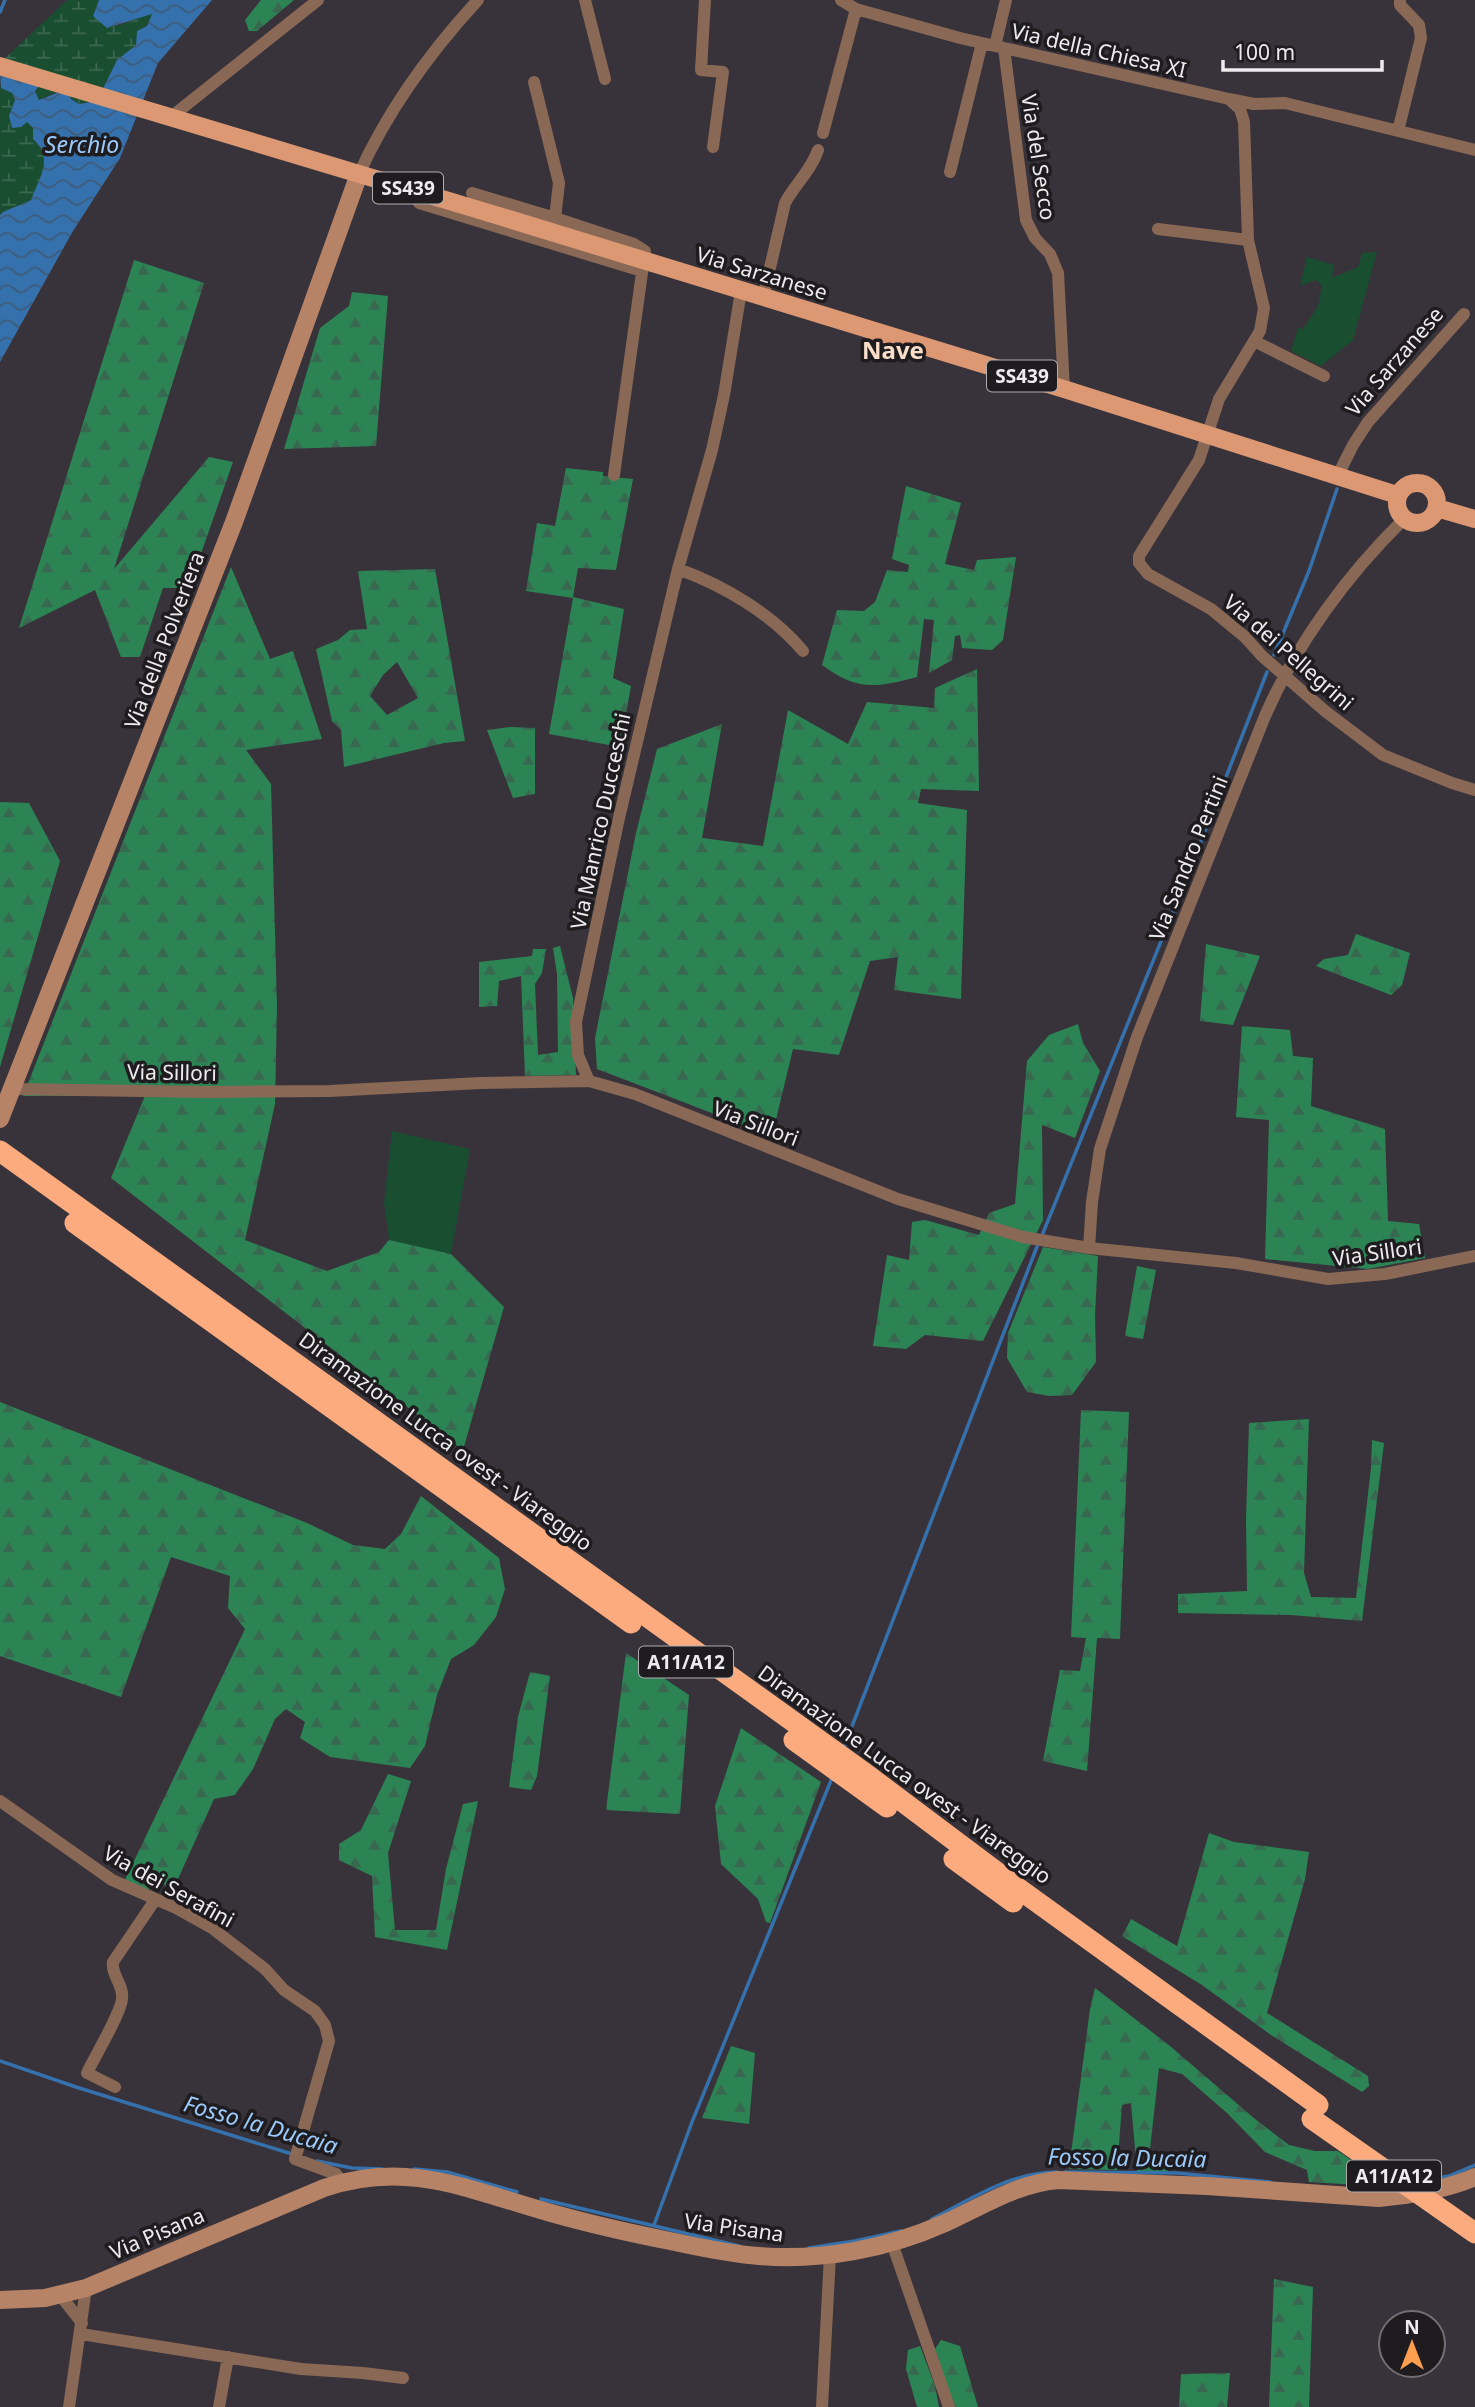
<svg xmlns="http://www.w3.org/2000/svg" width="1475" height="2407" font-family="'Noto Sans',sans-serif">
<defs>
<pattern id="forest-firs" width="22" height="20" patternUnits="userSpaceOnUse" patternTransform="scale(1.75)"><rect width="22" height="20" fill="#2c8455"/><path d="M5 1l3.5 6h-7zM16 11l3.5 6h-7z" fill="#38684f"/></pattern>
<pattern id="wetland-marsh" width="20" height="14" patternUnits="userSpaceOnUse" patternTransform="scale(1.75)"><rect width="20" height="14" fill="#194e31"/><path d="M1 5h8M5 5V1M11 12h8M15 12V8" fill="none" stroke="#3b684f"/></pattern>
<pattern id="water-waves" width="16" height="10" patternUnits="userSpaceOnUse" patternTransform="scale(1.75)"><rect width="16" height="10" fill="#3571ac"/><path d="M0 5q4-4 8 0t8 0" fill="none" stroke="#3e5c7a"/></pattern>
</defs>
<rect width="100%" height="100%" fill="#38333a"/>
<!-- grass -->
<path fill="#194e31" d="M1377,252L1353,340L1321,366L1291,351L1298,328L1303,329L1318,306L1322,286L1316,280L1300,286L1307,257L1334,265L1332,278L1358,267L1362,253Z
M392,1131L470,1149L451,1254L389,1240L384,1203Z"/>
<!-- forest -->
<path fill="url(#forest-firs)" fill-rule="evenodd" d="M261,0H294L257,31H249L245,20Z
M134,260L204,283L114,569L209,457L233,462L189,588H163L140,657H121L95,590L19,628Z
M352,292L388,296L376,446L284,449L320,328L349,306Z
M566,468L603,472V476L633,479L616,570L578,568L573,597L624,609L613,678L631,686L620,747L549,734L573,598L526,591L537,523L555,526Z
M906,486L961,503L945,564L974,570L977,560L1016,557L1003,640L992,650L962,648L960,635L955,636L952,660L929,673L934,620L924,619L917,677C875,688 857,691 822,665L837,610L864,611L875,602L887,570L908,572L909,565L892,559Z
M231,567L270,659L293,651L322,739L246,750L271,784L277,1007L275,1104L245,1240L327,1271L379,1252L389,1240L451,1254L504,1307L463,1450L111,1178L145,1096H23Z
M435,569L465,741L444,743L344,767L341,730L332,721L316,649L338,640L350,630L367,629L358,571ZM397,662L418,698L387,715L370,696L383,675Z
M977,669L979,791L921,789L918,803L967,810L961,999L894,990L898,957L870,961L839,1055L793,1049L772,1136L597,1069L595,1038L636,833L657,749L722,724L702,838L763,846L788,710L848,744L867,702L934,708L935,688Z
M510,727L535,728V794L513,798L487,730Z
M0,802L29,803L60,861L0,1067Z
M1356,934L1410,953L1402,985L1391,995L1316,966L1324,959L1348,955Z
M1206,944L1260,956L1233,1025L1200,1021Z
M560,946L573,998L576,1075L525,1076L521,976L499,981L497,1006L479,1007V962L532,956L533,949H546L542,973L535,984L538,1055L558,1052L557,974L553,948Z
M1078,1024L1083,1043L1100,1071L1075,1138L1042,1125L1043,1220L983,1341L925,1335L906,1349L873,1346L887,1255L909,1260L912,1222L925,1220L979,1235L989,1213L1015,1204L1027,1061L1049,1035Z
M1242,1026L1290,1030L1293,1056L1313,1058L1311,1106L1385,1129L1388,1221L1419,1224L1425,1258L1368,1269L1265,1259L1269,1120L1236,1117Z
M1043,1247L1098,1256L1095,1315L1096,1362L1072,1395L1049,1396L1027,1392L1007,1358L1008,1333Z
M1137,1266L1156,1270L1143,1339L1125,1336Z
M0,1402L307,1523L353,1545L385,1549L401,1534L421,1496L499,1558L505,1589L496,1617L474,1645L451,1659L437,1695L425,1746L410,1768L330,1757L300,1738L305,1722L286,1709L275,1719L253,1769L235,1795L214,1799L173,1890L156,1879L146,1893L124,1882L245,1629L228,1608L230,1576L171,1557L121,1697L0,1656Z
M1081,1410L1129,1412L1120,1639L1097,1638L1087,1771L1043,1761L1060,1670L1080,1671L1086,1638L1071,1637Z
M1309,1419L1304,1573L1311,1597L1356,1598L1371,1468L1372,1440L1384,1443L1362,1621L1291,1615L1178,1613V1594L1247,1591L1246,1519L1249,1423Z
M626,1653L689,1695L680,1814L606,1810Z
M530,1672L550,1676L537,1776L531,1790L509,1787L518,1717Z
M741,1728L821,1782L770,1923L766,1922L758,1899L721,1864L715,1806Z
M388,1774L411,1781L388,1853L395,1930H436L446,1869L463,1804L478,1801L447,1950L375,1937L372,1876L339,1860V1844L361,1830Z
M1209,1833L1234,1842L1309,1852L1305,1879L1267,2013L1368,2076L1369,2086L1362,2092L1271,2035L1202,1985L1122,1936L1131,1919L1177,1946Z
M1095,1988L1170,2046L1255,2119L1289,2145L1315,2151H1338L1377,2178V2186L1309,2182L1307,2170L1265,2152L1227,2113L1182,2074L1159,2068L1149,2158H1170L1168,2172L1137,2171L1131,2103L1122,2105L1117,2170L1069,2169L1090,2009Z
M731,2046L755,2053L749,2124L702,2118Z
M1274,2279L1313,2287L1309,2407H1269Z
M941,2340L960,2346L978,2407H954L935,2349Z
M920,2346L935,2386L939,2407H917L906,2369L908,2350Z
M1230,2373L1227,2407H1179L1181,2374Z"/>
<!-- wetland -->
<path fill="url(#wetland-marsh)" d="M67,0H99L93,16L117,26L153,13L136,45L117,60L97,101L79,104L71,99L69,89H62L39,100L35,92L44,79C20,86 16,82 0,63Z
M0,86L12,93L15,100L9,116L27,122L33,128V139C54,159 40,176 32,200L3,212L0,215Z"/>
<!-- water -->
<path fill="url(#water-waves)" d="M99,0H212L158,63L120,158L73,231L0,362V215L3,212L31,200C40,176 54,159 33,139V128L27,122L21,127L12,128L9,116L15,100L12,93L1,88L0,73L28,83L34,79L45,78L35,91L39,100L69,88L71,99L79,104L97,101L117,60L136,45L137,31L147,26L152,14L107,28L93,16Z"/>
<g fill="none" stroke-linecap="round" stroke-linejoin="round">
<!-- stream -->
<path stroke="#3571ac" stroke-width="3.5" d="M0,12L5,0
M1274,655L1309,571L1337,489
M1043,1233L1187,877L1267,672
M844,1747L1038,1244
M0,2061L76,2087L292,2154
M317,2161L352,2168L382,2169
M414,2169L447,2172L517,2192
M1065,2172L1177,2173L1270,2182
M1417,2182L1449,2176L1475,2165
M1365,2188L1395,2186
M541,2199L739,2246
M932,2219C971,2199 1011,2172 1057,2172
M654,2225L692,2122L832,1778
M809,2248L855,2241L901,2231"/>
<!-- street -->
<path stroke="#896856" stroke-width="12" d="M585,0L605,79
M705,0L701,70L723,72L713,147
M841,0L856,9L960,38L1229,99L1254,104L1285,103L1475,150
M995,46L1006,0
M1004,48L1026,220L1035,238L1050,254L1058,273L1064,389
M534,82L559,183L555,218L634,244L645,251L614,475
M1229,99L1240,109L1244,122L1248,240L1264,308L1260,331L1219,399L1199,460L1139,556V563L1148,574L1211,609L1245,637L1262,656L1325,711L1383,755L1452,783L1475,790
M171,117L318,0
M1398,131L1421,38L1419,25L1400,5V0
M823,133L856,9
M950,172L982,43
M359,174C388,110 431,51 478,0
M472,193L555,218
M419,203L642,271
M1158,229L1248,240
M763,298L785,203C795,184 811,171 818,150
M1254,341L1324,376
M1338,475L1353,445L1368,422L1464,314
M678,569C723,585 772,614 803,651
M589,1081L578,1055L576,1022L619,818L678,569L712,450L724,395L741,291
M12,1089L208,1092L330,1091L480,1083L589,1081L635,1094L898,1199L1023,1237L1089,1248L1236,1263L1328,1279L1385,1274L1475,1256
M1089,1248L1092,1202L1100,1149L1137,1037L1265,716C1297,643 1347,575 1404,519
M0,1801L112,1880L176,1908L212,1928L265,1969L284,1990L315,2011L325,2025L329,2041L295,2159L336,2174L342,2182
M115,2087L87,2073C94,2058 121,2013 122,1999C124,1985 111,1975 113,1962L155,1900
M892,2243L949,2407
M60,2295L82,2323
M81,2334L301,2369L363,2373L403,2378
M69,2407L86,2288
M219,2407L228,2357
M822,2407L830,2255"/>
<!-- secondary -->
<path stroke="#b78366" stroke-width="18" d="M0,1119L234,522L359,174
M0,2300L45,2298L86,2288L324,2188C409,2159 471,2191 551,2213C590,2224 630,2233 670,2241C699,2247 729,2254 759,2256C822,2261 887,2249 945,2223C983,2206 1015,2184 1058,2180L1207,2186L1379,2198C1411,2195 1446,2190 1475,2177"/>
<!-- primary -->
<path stroke="#db9873" stroke-width="18" d="M0,66L499,216L1064,389L1397,495
M1397 503a20 20 0 1 1 40 0a20 20 0 1 1-40 0Z
M1437,508L1475,519"/>
<!-- highway -->
<path stroke="#fbab7e" stroke-width="21" d="M0,1151L866,1774L1019,1889L1318,2105
M75,1223L631,1623
M794,1740L887,1807
M954,1859L1013,1902"/>
<!-- highway-bridge -->
<path stroke="#fbab7e" stroke-width="21" d="M1312,2119L1475,2233"/>
</g>
<g text-anchor="middle" dominant-baseline="central" stroke-width="7" stroke-linejoin="round" paint-order="stroke">
<!-- shield labels -->
<g fill="#1e1c1f" stroke="#b0adb1" stroke-width="2">
<rect x="373" y="172.5" width="70" height="31" rx="5"/>
<rect x="987" y="360.5" width="70" height="31" rx="5"/>
<rect x="639" y="1646.5" width="94" height="31" rx="5"/>
<rect x="1347" y="2160.5" width="94" height="31" rx="5"/>
</g>
<g font-size="19" font-weight="bold" fill="#eeebef">
<text x="408" y="188">SS439</text>
<text x="1022" y="376">SS439</text>
<text x="686" y="1662">A11/A12</text>
<text x="1394" y="2176">A11/A12</text>
</g>
<!-- street labels -->
<g font-size="21" fill="#eeebef" stroke="#1e1c1f">
<text transform="translate(1099 50) rotate(13)">Via della Chiesa XI</text>
<text transform="translate(1039 157) rotate(81)">Via del Secco</text>
<text transform="translate(762 273) rotate(17)">Via Sarzanese</text>
<text transform="translate(1394 361) rotate(-49)">Via Sarzanese</text>
<text transform="translate(164 640) rotate(-69)">Via della Polveriera</text>
<text transform="translate(1289 652) rotate(41)">Via dei Pellegrini</text>
<text transform="translate(600 821) rotate(-78)">Via Manrico Ducceschi</text>
<text transform="translate(1188 858) rotate(-68)">Via Sandro Pertini</text>
<text transform="translate(172 1072) rotate(1)">Via Sillori</text>
<text transform="translate(756 1123) rotate(21)">Via Sillori</text>
<text transform="translate(1377 1252) rotate(-8)">Via Sillori</text>
<text transform="translate(446 1441) rotate(36)">Diramazione Lucca ovest - Viareggio</text>
<text transform="translate(905 1774) rotate(36)">Diramazione Lucca ovest - Viareggio</text>
<text transform="translate(169 1886) rotate(29)">Via dei Serafini</text>
<text transform="translate(734 2227) rotate(8)">Via Pisana</text>
<text transform="translate(157 2233) rotate(-23)">Via Pisana</text>
</g>
<!-- water labels -->
<g font-size="23" font-style="italic" fill="#9ac9fa" stroke="#1e1c1f">
<text x="82" y="144">Serchio</text>
<text transform="translate(261 2124) rotate(16)">Fosso la Ducaia</text>
<text transform="translate(1127 2157) rotate(1)">Fosso la Ducaia</text>
</g>
<!-- quarter labels -->
<g font-size="24" font-weight="bold" fill="#f9deca" stroke="#1e1c1f">
<text x="893" y="349">Nave</text>
</g>
</g>
<!-- north arrow -->
<g transform="translate(1412 2344)"><circle r="33" fill="#1e1c1f" stroke="#716f72" stroke-width="2"/>
<path d="M0-5L12 26L0 18L-12 26Z" fill="#fb9e50"/>
<text y="-10" font-size="19" font-weight="bold" text-anchor="middle" fill="#eeebef">N</text>
</g>
<!-- scale -->
<path d="M1223 60v10h159v-10" fill="none" stroke="#eeebef" stroke-width="3.5"/>
<text x="1234" y="60" font-size="21" fill="#eeebef" stroke="#1e1c1f" stroke-width="5" paint-order="stroke">100 m</text>
</svg>
